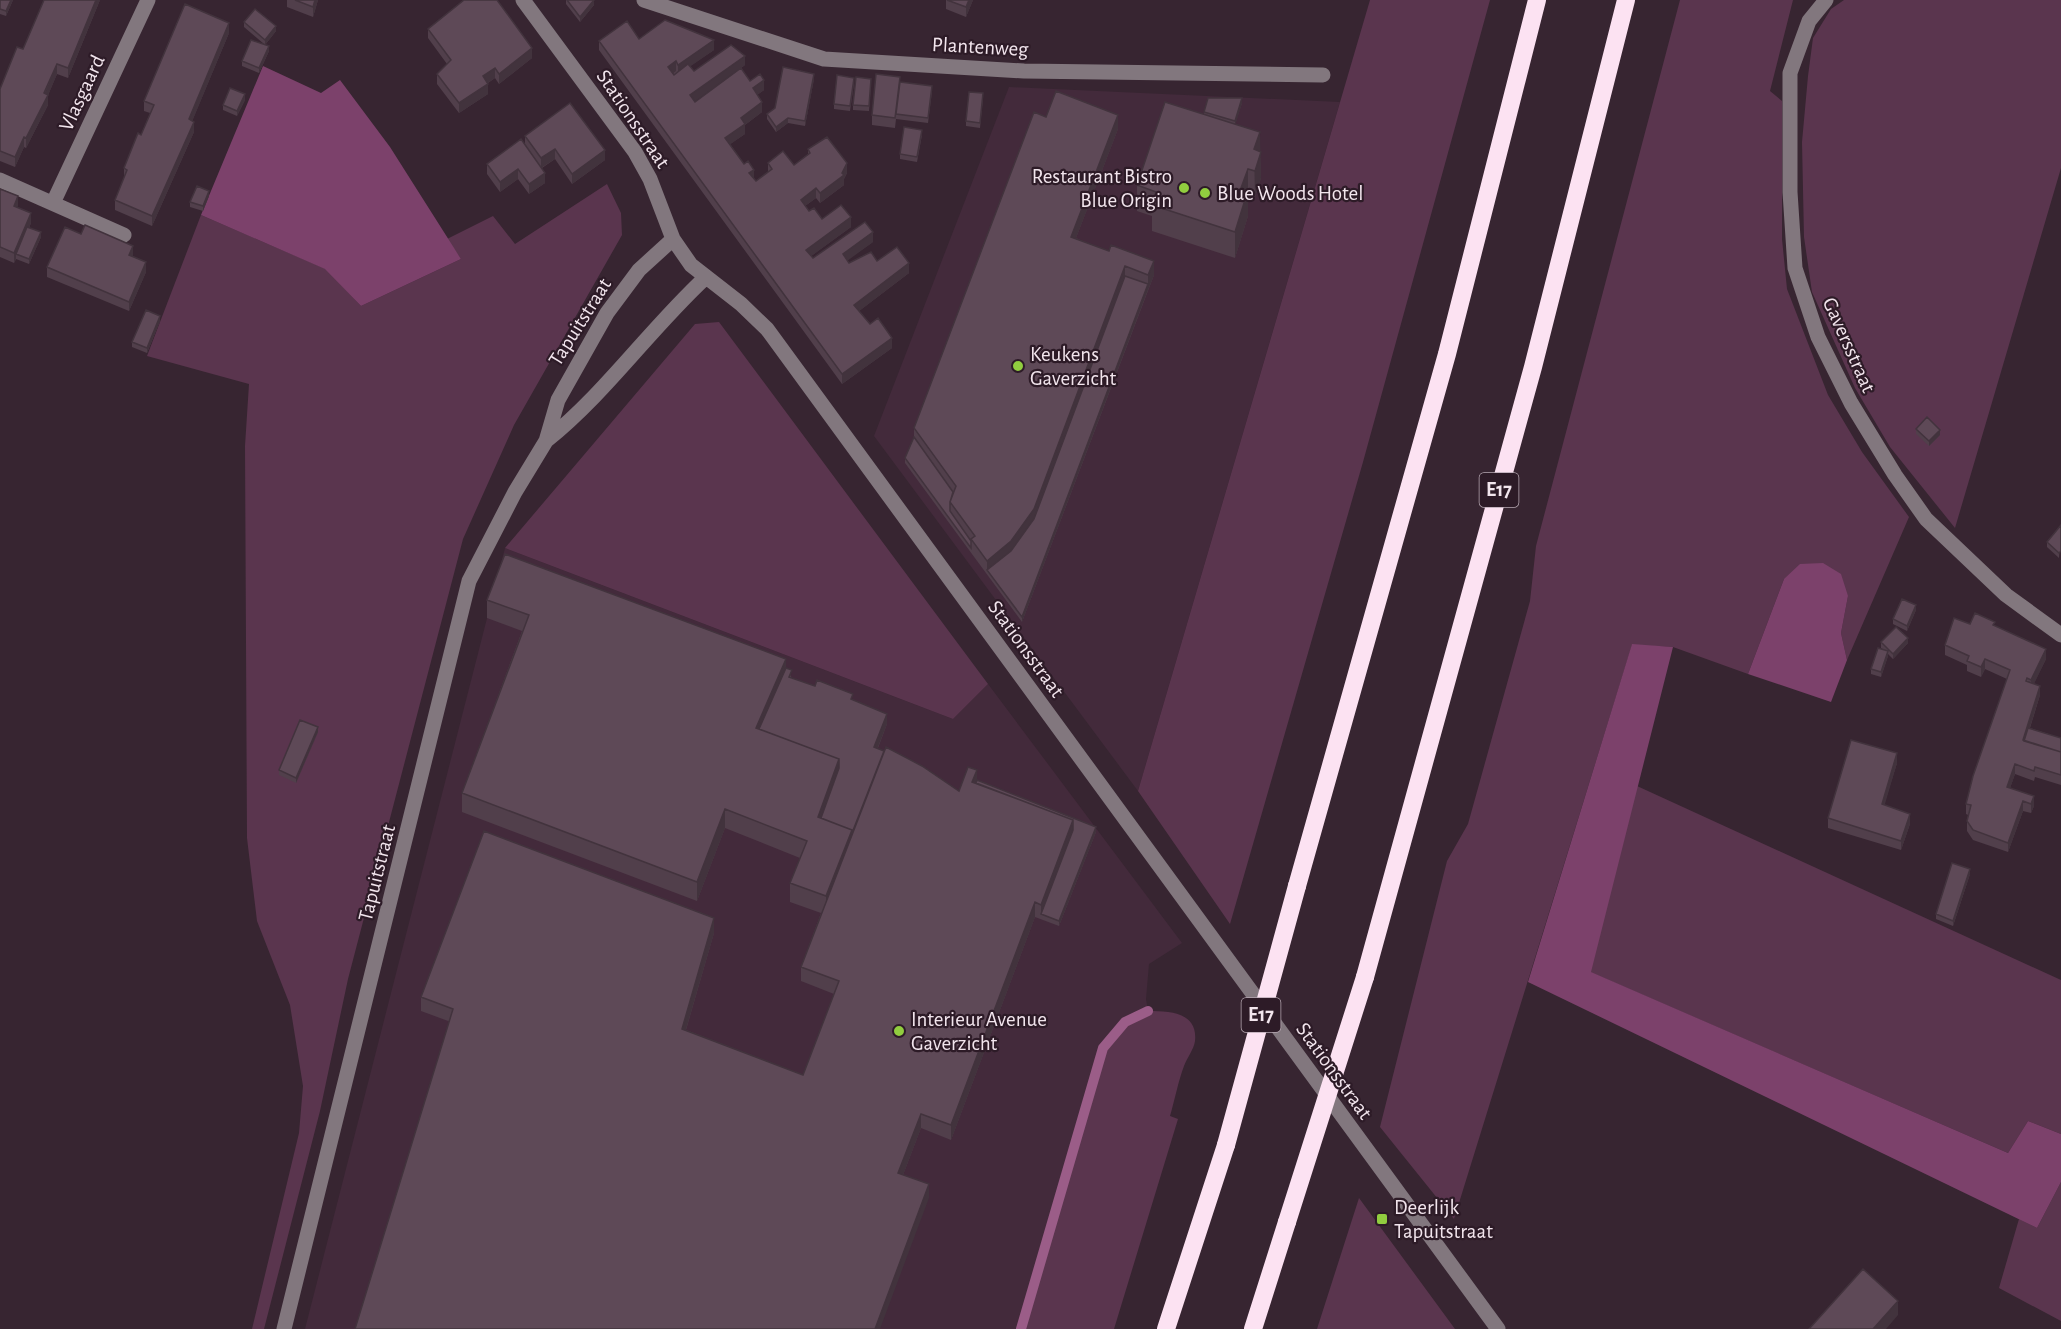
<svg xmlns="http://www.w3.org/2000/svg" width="2061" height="1329" font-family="'Alegreya Sans',sans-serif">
<rect width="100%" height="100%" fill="#372531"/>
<!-- built -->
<path fill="#432a3b" d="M1009,87L1340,102L1138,791L874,436Z
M505,548L953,719L988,684L1182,943L1149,964L1146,999L1148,1011L1125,1022L1050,1234L1021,1329H305Z"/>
<!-- green -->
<path fill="#5a354e" d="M1370,0H1490L1363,462L1230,924L1138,791Z
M1680,0H1793L1770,91L1782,101V239L1787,289L1828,395L1862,452L1909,517L1847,660L1841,633L1848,596L1784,579L1748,674L1673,647L1632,645L1454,1219L1380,1127L1447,861L1468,824L1530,601L1536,546Z
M1844,0H2061V168L1955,528L1890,447L1855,388L1812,292L1804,237L1802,142L1808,76L1813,38L1831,9Z
M607,184L621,213L622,235L514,425L463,539L348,979L320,1111L264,1329H252L299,1133L303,1086L290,1005L257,921L247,838L245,446L249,384L147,356L201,215L326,269L361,306L461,259L447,239L493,216L515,244Z
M719,322L988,684L953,719L505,548L695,324Z
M1637,786L2061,980V1134L2028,1121L2008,1153L1590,972Z
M1148,1011C1169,1011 1198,1012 1195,1041C1194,1049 1187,1058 1184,1066C1178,1082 1175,1099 1170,1116L1178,1119L1114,1329H1021L1103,1048L1125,1022Z
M2061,1182V1321L1999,1288L2019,1219L2037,1228Z
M1359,1198L1455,1329H1317Z"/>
<!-- forest -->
<path fill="#7c416b" d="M263,66L321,93L340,80L390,147L461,259L361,306L325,269L201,215Z
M1823,563L1841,574L1848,596L1841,633L1847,660L1831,702L1748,674L1784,579L1800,564Z
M1632,644L1673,647L1591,972L2008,1153L2028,1121L2061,1134V1182L2037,1228L1528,982Z"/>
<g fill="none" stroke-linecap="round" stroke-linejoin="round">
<!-- stream -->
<path stroke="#9b5d88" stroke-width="10" d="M1021,1329L1103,1048L1125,1022L1148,1011"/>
<!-- minor -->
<path stroke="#82777e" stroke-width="15" d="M523,0L635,152L650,179L673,239L691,265L741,304L767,329L1498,1329
M644,0L824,59L1024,71L1323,75
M1826,0L1809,21L1790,73V192L1795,268L1818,337L1851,403L1895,475L1926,519L2006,595L2061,635
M0,180L124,235
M53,203L148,0
M546,441C605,394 649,330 705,278
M284,1329L469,581L515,492L546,441L558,400L607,313L639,270L673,239"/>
<!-- highway -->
<path stroke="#fce2f2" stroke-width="18" d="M1297,886L1447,354L1537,0
M1365,977L1533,367L1626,0
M1166,1329L1226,1145
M1253,1329L1287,1222"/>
<!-- highway-bridge -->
<path stroke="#fce2f2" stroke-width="18" d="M1226,1145L1297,886
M1287,1222L1365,977"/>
</g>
<!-- wall -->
<path fill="#513f4b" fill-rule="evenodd" d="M0,0H13L6,16L0,14Z
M100,0L68,78L57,74L48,95V105L26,148L24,147L15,167L0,161V89L23,49Z
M287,0H318L313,17L287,7Z
M566,0H593L594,5L580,22L566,4Z
M946,0H973L966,17L946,9Z
M244,22L276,31L265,45L269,51L259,73L242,66V61L264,44L244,27Z
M428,29L532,58L499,84L495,78L488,83V94L459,113L437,84V74L447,64L428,38Z
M229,33L192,121L194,132L152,226L115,210V200L124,178V168L141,135L150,113L144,111V101Z
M639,39L714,50L690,66L694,71L745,65L741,68L750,81L764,90L757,95L762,112L745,125V134L730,144L756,181L768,172V163L794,165L808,154V149L847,173L844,179V185L820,203L816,198L805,206L809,211L822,219L851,227L811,256L813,258L873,242L847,260L849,263L877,261L909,273L859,311L892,348L842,384L599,50V41ZM737,71L695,102L694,101L709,91Z
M814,79L805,126L788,123L776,132L767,119V114Z
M900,82L932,91L928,123L896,119L895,128L872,125V115Z
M854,83L850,111L834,109V104Z
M871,84L869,111L853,110V105Z
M983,98L980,128L966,126V121Z
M245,100L237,116L223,110V105Z
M1242,103L1235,124L1260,151L1261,178L1255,197L1248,195V216L1235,258L1152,231V216L1137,211V185L1204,114V112Z
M1046,117L1118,129L1076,238L1154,275L1022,622L905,463V458L914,437V428Z
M922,135L917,162L900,159V154Z
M525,136L605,160L572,184L555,159L542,168L545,183L529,194L518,179L500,192L487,174V164L525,145Z
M0,189L31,223L29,228L41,237L29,264L16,259L14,263L0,257Z
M209,196L203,211L190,207V202Z
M133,256L146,272L129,311L47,277V267Z
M160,321L147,353L132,347V342Z
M1916,429L1940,435L1929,446L1916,434Z
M2061,525L2059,558L2047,547V542Z
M487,600L786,668L792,678L853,700L887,724L878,748L959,791L977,780L1096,832L1059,926L1035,917L951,1140L921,1128L903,1175L929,1198L421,1011V997L714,933L686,1030L803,1075L834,994L801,981V967L821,913L790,902V883L800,858L725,828L697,901L462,812V793L522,631L487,618Z
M1916,610L1907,631L1893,624V619Z
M1970,624L1995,626L2046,659L2034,683L2040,695L2030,728L2061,738V785L2035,777L2034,781L2015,774L2010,788L2034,806L2031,813L2023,811L2008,852L1973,840L1967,831V821L1968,815L1966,814V804L2007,679L1985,669L1981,677L1967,671V665L1945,655V645Z
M1881,642L1908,643L1893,659L1888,654V656L1881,677L1871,674V669L1884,650L1881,648Z
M318,732L296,783L279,775V770Z
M1897,763L1884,805L1910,824L1901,850L1828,828V818Z
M1970,874L1953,926L1936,919V914Z"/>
<!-- shaded-wall -->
<path fill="#42333d" d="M11,0H13L6,16V11Z
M96,0H100L68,78V68Z
M315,0H318L313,17V7Z
M594,0V5L580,22V17Z
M969,0H973L966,17V7Z
M229,23V33L189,129V119Z
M276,26V31L265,45V40Z
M714,40V50L678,75V65Z
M269,46V51L259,73V68Z
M532,48V58L499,84V74Z
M745,56V65L690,105V95Z
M676,61V71L668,77V67Z
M57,64V74L47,98L48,95V105L26,148V138Z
M495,68V78L483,86V76Z
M814,74V79L805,126V121Z
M764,80V90L753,98V88Z
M488,84V94L459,113V103Z
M245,94V100L237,116V111Z
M1242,98V103L1235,126V121Z
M762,102V112L745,125V134L725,148V138L741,118Z
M1118,115V129L1071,251V237Z
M788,118V123L776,132V127Z
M194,122V132L152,226V216Z
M1260,132L1261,178L1255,197L1254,149Z
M24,137V147L15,167V157Z
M555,149V159L541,168V158Z
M605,150V160L572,184V174Z
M847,163V173L844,179V185L820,203V193L842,173Z
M518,169V179L500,192V182Z
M1248,169V216L1235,258V232L1241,188Z
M754,170V180L749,173Z
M545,173V183L529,194V184Z
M816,188V198L801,209V200Z
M209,191V196L203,211V206Z
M18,196V206L14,215V206Z
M31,213V223L17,255L16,254V259L14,263V253Z
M851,217V227L806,260V250Z
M41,232V237L29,264V259Z
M873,232V242L843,264V254Z
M133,246V256L129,265V255Z
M1154,261V275L1148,290V275Z
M146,262V272L129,311V302Z
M909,263V273L854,315V305Z
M1125,266V281L1034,524L1011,556L987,570V561Z
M1148,284V290L1022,622V617Z
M160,316V321L147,353V348Z
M892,338V348L842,384V374Z
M1940,430V435L1929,446V441Z
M1916,605V610L1907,631V626Z
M1908,638V643L1893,659V654Z
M2046,649V659L2031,690V680Z
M1888,651V656L1881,677V672Z
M786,659V678L759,738L756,728Z
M1985,659V669L1981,677V667Z
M2040,686V695L2024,746L2023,740Z
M887,714V724L874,757V747Z
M318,727V732L296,783V778Z
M1897,753V763L1882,814V804Z
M839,759V778L821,827L818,817Z
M2015,764V774L2007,797V787Z
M977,770V785L972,782Z
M2034,796V806L2031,813V804Z
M2023,801V811L2008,852V843Z
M725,809V828L697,901V882Z
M1910,814V824L1901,850V841Z
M1073,820V835L1041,914V905Z
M1096,827V832L1059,926V921Z
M852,830V839L826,915V896Z
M1970,869V874L1953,926V921Z
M1035,902V917L951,1140V1125Z
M714,918V933L682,1043V1029Z
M921,1114V1128L898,1188V1173Z
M929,1184V1198L880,1329H875Z
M1898,1301V1315L1886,1329H1873Z"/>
<!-- building -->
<path fill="#5e4957" stroke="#42333d" stroke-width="1.5" d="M0,0H11L6,11L0,9Z
M44,0H96L68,68L57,64L44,93L48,95L26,138L24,137L15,157L0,151V89L17,47L23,49Z
M295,0H315L313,7Z
M464,0H497L532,48L499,74L495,68L483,76L488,84L459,103L437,74L451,60L428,29Z
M567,0H594L580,17Z
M947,0H969L966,7Z
M185,4L229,23L189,119L194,122L152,216L115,200L127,170L124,168L138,133L141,135L154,105L144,101Z
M255,9L276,26L265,40L244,22Z
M665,20L714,40L678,65L676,61L668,67L674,75L688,64L694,71L731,45L745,56L690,95L695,102L741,68L750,81L760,74L764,80L753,88L762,102L741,118L745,124L725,138L744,164L748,161L754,170L749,173L756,181L772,169L768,163L783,151L794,165L810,153L808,149L827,137L847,163L842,173L844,175L820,193L816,188L801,200L809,211L814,208L822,219L841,205L851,217L806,250L813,258L865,222L873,232L843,254L849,263L871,252L877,261L897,247L909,263L854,305L870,324L878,318L892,338L842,374L599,41L627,21L639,39Z
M251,40L269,46L259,68L242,61Z
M783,67L814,74L805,121L788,118L776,127L767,114L775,108Z
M876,74L900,77L895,118L872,115Z
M837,75L854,78L850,106L834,104Z
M856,77L871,79L869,106L853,105Z
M900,82L932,86L928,118L896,114Z
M230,88L245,94L237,111L223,105Z
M1056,91L1118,115L1071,237L1109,251L1111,245L1154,261L1148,275L1125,266L1034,509L1011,541L987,561L971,539L975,536L950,502L956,486L914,428L1034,112L1046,117Z
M969,92L983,93L980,123L966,121Z
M1208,98H1242L1235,121L1204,112Z
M1165,102L1260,132L1254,149L1261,152L1255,171L1248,169L1241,188L1248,190L1235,232L1152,205L1156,192L1137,185Z
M570,103L605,150L572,174L555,149L541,158L525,136Z
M904,127L922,130L917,157L900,154Z
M521,139L545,173L529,184L518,169L500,182L487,164Z
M197,186L209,191L203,206L190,202Z
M0,189L18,196L14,206L31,213L14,253L0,247Z
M85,225L133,246L129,255L146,262L129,302L47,267L65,227L81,234Z
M27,227L41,232L29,259L16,254Z
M1125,276L1148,284L1022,617L987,570L1011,551L1034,519Z
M146,310L160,316L147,348L132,342Z
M1927,417L1940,430L1929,441L1916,429Z
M914,437L953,492L950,502V511L971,541V548L905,458Z
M2061,525V551L2059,553L2047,542Z
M505,554L786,659L756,728L839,759L818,817L852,830L826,896L790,883L807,841L725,809L697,882L462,793L529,615L487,600Z
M1902,599L1916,605L1907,626L1893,619Z
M1975,613L1995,622L1993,625L2046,649L2031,680L2027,678L2026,681L2040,686L2023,740L2061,752V775L2035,767L2034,771L2015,764L2007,787L2034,796L2031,804L2023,801L2008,843L1973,830L1967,821L1971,805L1966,804L1973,776L2010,670L1985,659L1981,667L1967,661L1969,656L1945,645L1954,618L1970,624Z
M1896,627L1908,638L1893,654L1881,642Z
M1878,648L1888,651L1881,672L1871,669Z
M786,668L792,670L789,677L815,686L817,680L853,694L851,699L887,714L874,747L884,751L852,833V830L821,818L839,768V759L759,729Z
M300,720L318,727L296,778L279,770Z
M2028,728L2061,738V752L2024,741Z
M1851,740L1897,753L1882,804L1910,814L1901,841L1828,818Z
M886,747L922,766L959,791L968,767L977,770L972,782L1073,820L1041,905L1035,902L951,1125L921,1114L898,1173L929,1184L875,1329H355L453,1009L421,997L484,831L714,918L682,1029L803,1075L839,981L801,967Z
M977,780L1096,827L1059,921L1041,914L1073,830V820L976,783Z
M1952,863L1970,869L1953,921L1936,914Z
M1863,1269L1898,1301L1873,1329H1809Z"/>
<!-- markers -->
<g fill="#91cd3f" stroke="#2d1b27" stroke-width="2">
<circle cx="1184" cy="188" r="6"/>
<circle cx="1205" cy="193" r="6"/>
<circle cx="1018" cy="366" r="6"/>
<circle cx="899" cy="1031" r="6"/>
<rect x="1376" y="1213" width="12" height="12" rx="3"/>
</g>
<g text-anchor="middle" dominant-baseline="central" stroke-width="4.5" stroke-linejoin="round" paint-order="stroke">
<!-- shield labels -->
<g fill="#2d1b27" stroke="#b7a8b2" stroke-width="1.5">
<rect x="1479.5" y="473" width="39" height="34" rx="4.5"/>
<rect x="1241.5" y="998" width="39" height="34" rx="4.5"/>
</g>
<g font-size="20" font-weight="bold" fill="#f2e5ed">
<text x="1499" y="490">E17</text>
<text x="1261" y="1015">E17</text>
</g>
<!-- street labels -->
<g font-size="21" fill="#f2e5ed" stroke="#2d1b27">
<text transform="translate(980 47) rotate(3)">Plantenweg</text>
<text transform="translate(82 93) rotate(-65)">Vlasgaard</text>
<text transform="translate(633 119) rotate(56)">Stationsstraat</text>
<text transform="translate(580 322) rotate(-58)">Tapuitstraat</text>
<text transform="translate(1849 345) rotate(66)">Gaversstraat</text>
<text transform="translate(1026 649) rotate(54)">Stationsstraat</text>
<text transform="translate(377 873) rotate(-76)">Tapuitstraat</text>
<text transform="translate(1334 1071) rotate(54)">Stationsstraat</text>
</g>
<!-- poi labels -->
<g font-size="21" fill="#f2e5ed" stroke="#2d1b27" text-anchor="start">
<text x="1172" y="176" text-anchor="end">Restaurant Bistro<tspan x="1172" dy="24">Blue Origin</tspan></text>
<text x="1217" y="193">Blue Woods Hotel</text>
<text x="1030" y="354">Keukens<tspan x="1030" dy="24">Gaverzicht</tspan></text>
<text x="911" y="1019">Interieur Avenue<tspan x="911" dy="24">Gaverzicht</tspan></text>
<text x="1394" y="1207">Deerlijk<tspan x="1394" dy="24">Tapuitstraat</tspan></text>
</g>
</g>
</svg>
